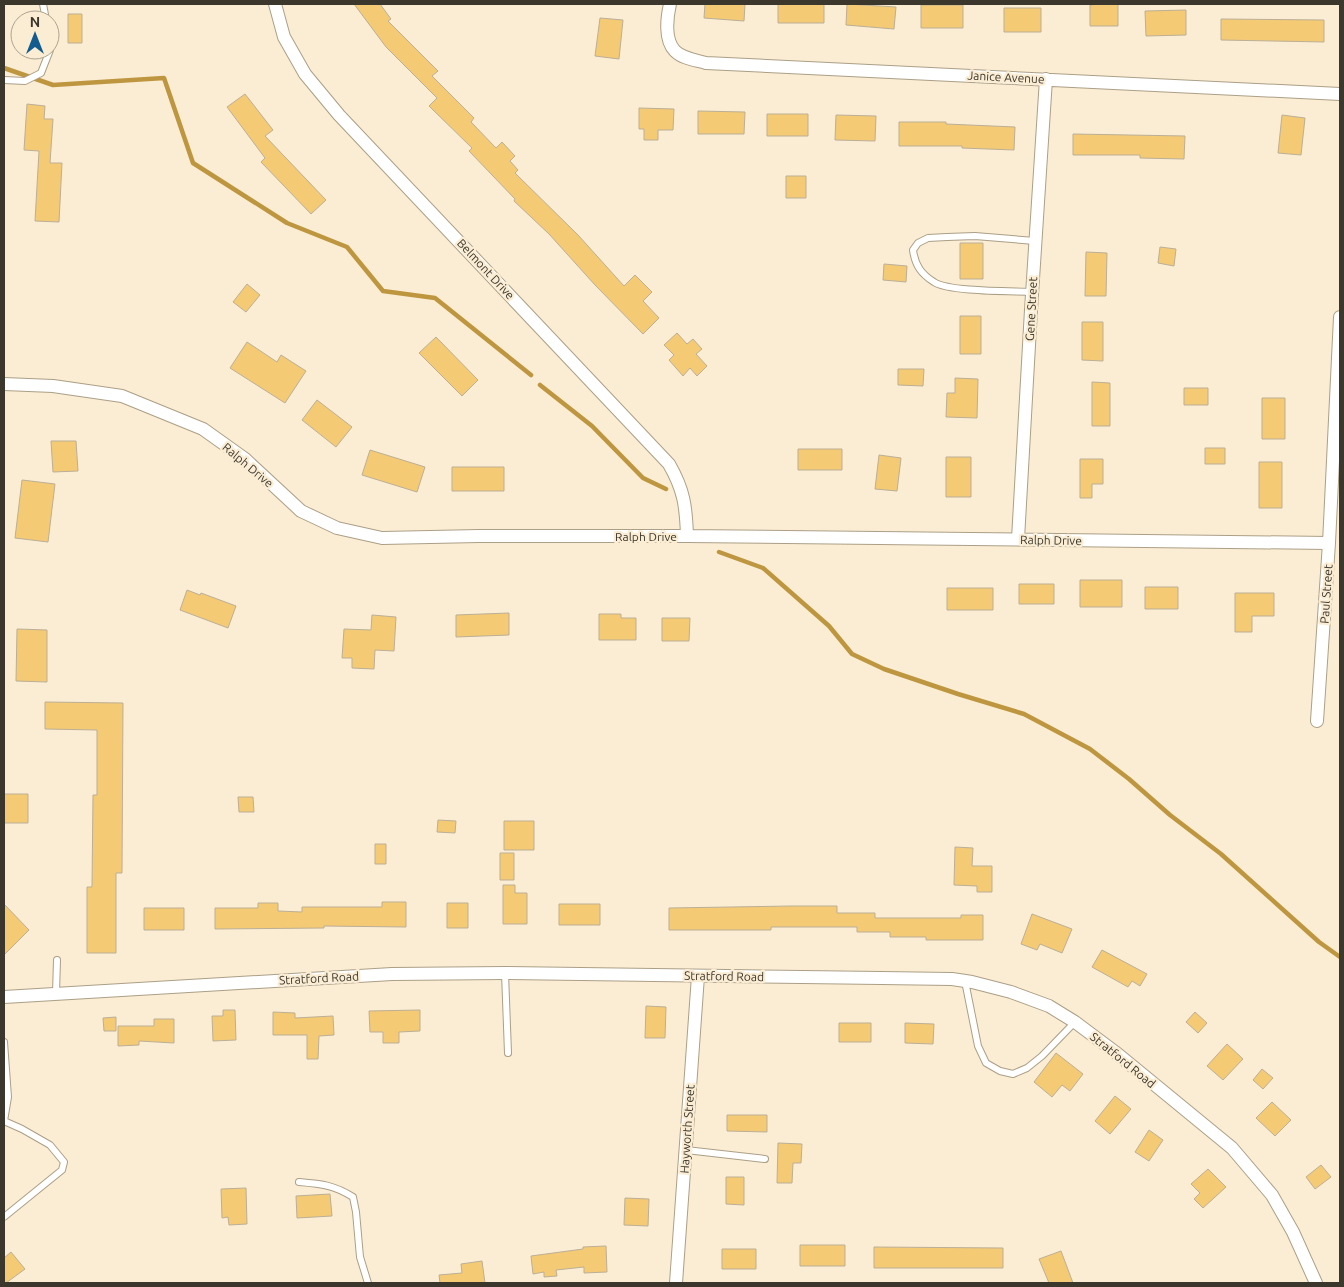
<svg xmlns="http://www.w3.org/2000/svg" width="1344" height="1287" font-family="Ubuntu,sans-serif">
<rect width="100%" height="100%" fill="#faedd3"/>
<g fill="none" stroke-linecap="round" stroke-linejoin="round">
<!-- stream -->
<path stroke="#be9640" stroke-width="4.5" d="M4,68L53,85L164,78L193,163L287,223L347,247L383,291L435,298L531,375
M540,385L592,426L643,478L666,489
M719,552L763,568L829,626L852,654L884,669L958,694L1024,714L1090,749L1129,779L1170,815L1221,854L1319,942L1340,957"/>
</g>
<!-- building -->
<path fill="#f4ca75" stroke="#bcaf96" d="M354,4H380L391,19L388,21L438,71L432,76L474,118L471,122L496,148L502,142L515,156L510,161L518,170L515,173L578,235L624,286L635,275L652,292L643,301L659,318L643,334L595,285L549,234L514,201L515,199L469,151L472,148L429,106L437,98L386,47Z
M705,4H745L744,21L704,18Z
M778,4H824V23H778Z
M847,4L896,7L894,29L846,25Z
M1099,4H1118V26H1090V5Z
M921,5H963V28H921Z
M1004,8H1041V32H1004Z
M1186,10V35L1146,36L1145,11Z
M68,14H82V43H68Z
M600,18L623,20L619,59L595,56Z
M1221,19L1324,20V42L1221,40Z
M245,94L273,130L265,136L326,200L311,214L261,162L265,158L227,107Z
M27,104L45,106L44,119H53L50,163H62L59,222L35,221L39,151L24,150Z
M639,108L674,109L673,130H658V140H644V129H639Z
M698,111L745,112L744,134H698Z
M767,114H808V136H767Z
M836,115L876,116L875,141L835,140Z
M1282,115L1305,118L1301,155L1278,153Z
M899,122H946V124L1015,127L1014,150L962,148V146H899Z
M1073,134L1185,136L1184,159L1140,158V155H1073Z
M786,176H806V198H786Z
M960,243H983V279H960Z
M1160,247L1176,249L1174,266L1158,263Z
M1086,252L1107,253L1106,296H1085Z
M884,264L907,266L906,282L883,280Z
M247,284L260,295L246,312L233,302Z
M960,316H981V354H960Z
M1082,322H1103V361L1082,360Z
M677,333L687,344L693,339L702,349L696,354L707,366L697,376L690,368L683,376L669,360L674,355L664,345Z
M436,337L478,380L462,396L419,353Z
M247,342L277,362L281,355L306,371L285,403L230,368Z
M898,369H924L923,386L898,385Z
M955,378L978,379L977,418L946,417L947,393H955Z
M1092,382L1110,383V426H1092Z
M1184,388H1208V405H1184Z
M1262,398H1285V439H1262Z
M317,400L352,427L336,447L302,420Z
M51,441H76L78,471L53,472Z
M1205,448H1225V464H1205Z
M798,449H842V470H798Z
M370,450L425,467L417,492L362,475Z
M879,455L901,458L897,491L875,489Z
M946,457H971V497H946Z
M1080,459H1103V484H1092V498H1080Z
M1259,462H1282V508H1259Z
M452,467H504V491H452Z
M22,480L55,484L48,542L15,538Z
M1080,580H1122V607H1080Z
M1019,584H1054V604H1019Z
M1145,587H1178V609H1145Z
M947,588H993V610H947Z
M187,590L200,595L201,593L236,606L228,628L180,610Z
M1235,593H1274V616H1252V632H1235Z
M509,613V635L456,637V615Z
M599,614H621V618H636V640H599Z
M372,615L396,617L394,651L375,650L374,669L352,668V658H342L344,629L371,630Z
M662,618H690L689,641H662Z
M17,629L47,630V682L16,681Z
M45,702L123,703L122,873H116V953H87V887H92L93,795H97V730L45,729Z
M4,794H28V823H4Z
M238,797H253L254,812H239Z
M438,820L456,821L455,833L437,832Z
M504,821H534V850H504Z
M375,844H386V864H375Z
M955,847L973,848L972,866H992V892H977V886L954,885Z
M500,853H514V880H500Z
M503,885H515V893H527V924H503Z
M382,902H406V927L324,926V928L215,929V908H258V903H278V911L302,912V907H382Z
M447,903H468V928H447Z
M4,904L29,930L4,955Z
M559,904H600V925H559Z
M792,906H837V913H875V918H961V915H983V940H926V937H890V932H857V927H771V930H669V908Z
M144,908H184V930H144Z
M1032,914L1072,929L1062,953L1040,944L1037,950L1021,944Z
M1102,950L1147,974L1140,986L1132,981L1128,987L1092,967Z
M646,1006L666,1007L665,1038H645Z
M223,1010H235L236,1040L213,1041L212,1016H223Z
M420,1010V1031L399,1032V1043H383V1032H370L369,1011Z
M273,1012L295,1013V1018L333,1016L334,1035L319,1036L318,1059H307V1035H273Z
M1195,1012L1207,1023L1198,1033L1186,1022Z
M116,1017V1031H104L103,1018Z
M154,1019H174V1043L139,1041V1045L118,1046V1026H154Z
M839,1023H871V1042H839Z
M905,1023L934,1024L933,1044L905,1043Z
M1227,1044L1243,1059L1223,1080L1207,1066Z
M1056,1053L1083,1074L1070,1091L1062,1085L1052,1097L1034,1082Z
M1262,1069L1273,1078L1263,1089L1253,1080Z
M1115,1096L1131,1109L1110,1134L1095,1121Z
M1272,1102L1291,1120L1275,1136L1256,1118Z
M727,1115H767V1132L727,1131Z
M1149,1130L1163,1140L1149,1161L1135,1152Z
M778,1143L802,1144L801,1163H793L792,1183H777Z
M1321,1165L1331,1177L1315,1189L1306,1177Z
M1208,1169L1226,1187L1203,1208L1194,1199L1200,1193L1191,1184Z
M726,1177H744V1205L726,1204Z
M246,1188L247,1224L229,1225L228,1217L222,1218L221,1189Z
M330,1194L332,1216L297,1218L296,1196Z
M625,1198L649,1199L648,1226L624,1225Z
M800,1245H845V1266H800Z
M606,1246L607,1272L584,1273V1267L556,1270L557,1276L544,1277V1272L533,1274L531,1256L583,1249V1247Z
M874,1247L1003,1248V1268H874Z
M722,1249H756V1269H722Z
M1061,1251L1073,1283H1049L1039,1259Z
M11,1252L25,1269L6,1283H4V1258Z
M482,1261L485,1283H440L439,1275L462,1273L461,1264Z"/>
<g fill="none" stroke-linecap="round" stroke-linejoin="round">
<!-- lane casing -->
<g stroke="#ac9f87" stroke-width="8">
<path id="lane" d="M43,4L46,20
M50,35V49
M4,80L25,81L41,73L50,50
M1032,292C1011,291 949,292 934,282C921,274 915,265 913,250L918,243L928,238L947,237L975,236L1035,241
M505,973L508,1053
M965,981L978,1046L986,1063L1000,1071L1013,1074L1027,1068L1042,1056L1075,1022
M56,993L57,960
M4,1042L8,1097L4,1121
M4,1121L22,1129L50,1145L64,1162L62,1170L4,1217
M686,1150L765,1159
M299,1182C322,1184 334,1185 353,1197L356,1212L360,1257L368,1283"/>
</g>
<!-- street casing -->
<g stroke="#ac9f87" stroke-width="14">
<path id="street" d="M275,4L284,37L305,74L339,115L669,464C684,490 686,506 687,536
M670,4C667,17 664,40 675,51C683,59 696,60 706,63L1340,94
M4,384L53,386L122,396L203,429L245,459L301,511L337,528L382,538L479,536H687L1329,543
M1018,539L1031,310L1046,79
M1317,721L1329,543L1340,317
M4,997L392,974L505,973L881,978L952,979L972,982L1011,992L1049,1006L1075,1022L1115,1052L1232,1148L1272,1195L1293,1232L1316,1283
M676,1283L698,976"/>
</g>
<!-- lane -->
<use href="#lane" stroke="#fff" stroke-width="6"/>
<!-- street -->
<use href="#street" stroke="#fff" stroke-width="12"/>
</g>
<g text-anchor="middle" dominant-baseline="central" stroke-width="4.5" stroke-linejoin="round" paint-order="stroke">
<!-- street labels -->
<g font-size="12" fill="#3c372d" stroke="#faedd3">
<text transform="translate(1006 77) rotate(3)">Janice Avenue</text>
<text transform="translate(486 269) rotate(47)">Belmont Drive</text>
<text transform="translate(1031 309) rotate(-87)">Gene Street</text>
<text transform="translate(248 465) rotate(40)">Ralph Drive</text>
<text x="646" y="536">Ralph Drive</text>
<text transform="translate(1051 540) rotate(1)">Ralph Drive</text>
<text transform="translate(1326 594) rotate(-86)">Paul Street</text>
<text transform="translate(724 976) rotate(1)">Stratford Road</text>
<text transform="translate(319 978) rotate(-3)">Stratford Road</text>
<text transform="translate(1123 1060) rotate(39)">Stratford Road</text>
<text transform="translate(687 1129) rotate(-86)">Hayworth Street</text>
</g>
</g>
<!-- border -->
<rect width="1344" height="1287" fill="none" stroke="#3c372d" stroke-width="10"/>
<!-- north arrow -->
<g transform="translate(35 35)"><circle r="24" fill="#faedd3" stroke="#aea491"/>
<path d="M0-4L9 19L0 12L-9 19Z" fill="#125c90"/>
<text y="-8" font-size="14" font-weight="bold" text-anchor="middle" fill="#3c372d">N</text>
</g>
</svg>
